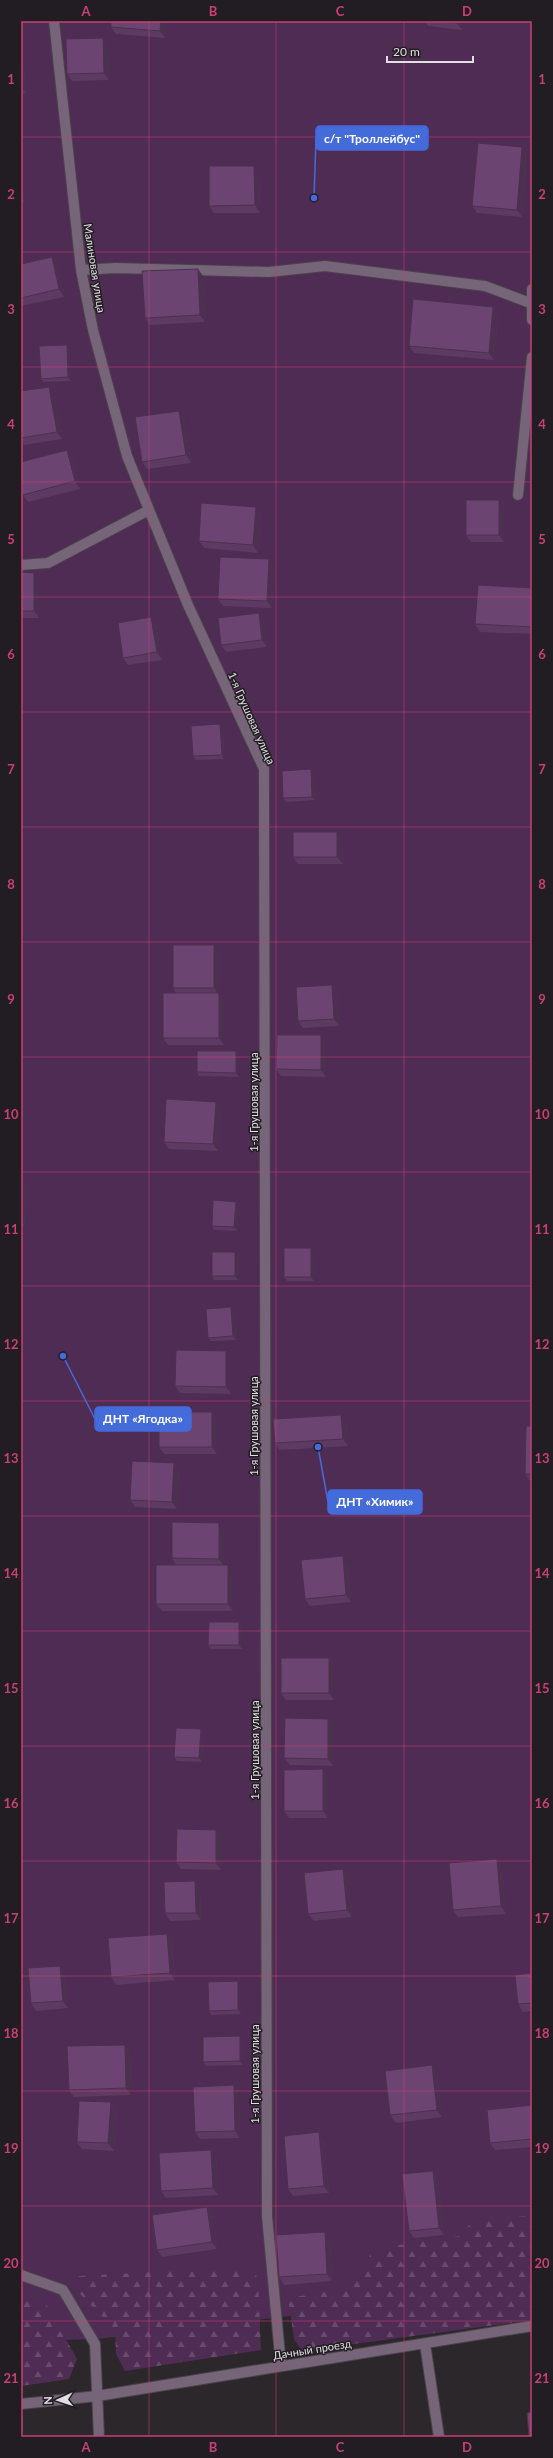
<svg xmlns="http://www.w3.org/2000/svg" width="553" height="2458" font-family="Lato,sans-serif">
<defs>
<pattern id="forest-firs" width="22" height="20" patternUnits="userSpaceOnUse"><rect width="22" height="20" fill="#4f2c54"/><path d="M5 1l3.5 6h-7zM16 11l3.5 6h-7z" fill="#684a6c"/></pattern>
</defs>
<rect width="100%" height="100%" fill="#2b272b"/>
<!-- green -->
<path fill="#4f2c54" d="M21,21H532V2287L98,2339L21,2341Z"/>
<!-- forest -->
<path fill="url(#forest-firs)" d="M532,2216V2320L302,2351L294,2339L288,2298L333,2291L366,2266L372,2249L460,2236L474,2219Z
M248,2267L258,2278L261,2350L125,2371L116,2354L115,2329L80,2294L79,2276Z
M21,2296L44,2300L77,2359L69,2379L21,2386Z"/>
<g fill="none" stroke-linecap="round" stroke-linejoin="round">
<!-- minor casing -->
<g stroke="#484448" stroke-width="12">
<path id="minor" d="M54,21L81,270L93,330L127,456L188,605L264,769L267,2216L281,2366
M81,270L116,268L269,272L325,266L485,286L530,303
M532,289V320
M518,495L532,357
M21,565L48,563L149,510
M21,2275L63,2290L95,2344L99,2437
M425,2344L439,2437
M21,2404L97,2396L532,2326"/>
</g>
<!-- minor -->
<use href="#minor" stroke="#766479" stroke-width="10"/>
</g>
<!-- wall -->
<path fill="#5d3a61" d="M167,21L165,38L116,34L111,27Z
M425,21H463L462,30L428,26Z
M108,45L109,80L72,81L67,74Z
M21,63L24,67L26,93L21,94Z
M527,154L522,217L477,213L472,206Z
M259,173L260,213H214L209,206Z
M21,181L22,182L24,202H21Z
M52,257L57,264L64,297L21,306V264Z
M203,276L205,322L150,325L145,318Z
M493,307L498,314L494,360L414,353L409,346Z
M69,348L71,381L43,382L41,379Z
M49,387L54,394L62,439L24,445L21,441V391Z
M184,418L191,463L147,469L142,462Z
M72,458L80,489L28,502L23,495Z
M499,500L504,507V542H471L466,535Z
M256,507L261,514L258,553L204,548L199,541Z
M274,566L272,608L223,606L218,599Z
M21,572L39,580V618H21Z
M532,588V634L480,632L475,624Z
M259,613L264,620L267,647L226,652L221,645Z
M156,625L162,660L128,665L123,658Z
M223,728L224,759L196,760L193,756Z
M313,773L315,800L286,802L283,798Z
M342,839L343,864H298L293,857Z
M214,945L219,952V993L224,1000V1045H168L163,1038L176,993L173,988Z
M337,992L339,1026L303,1028L298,1021Z
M326,1042V1077L281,1076L276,1069Z
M236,1051L239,1055V1077L199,1076L197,1072Z
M216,1102L221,1109L218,1151L169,1149L164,1142Z
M21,1181H23L28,1188L24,1225H21Z
M236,1202L239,1206L237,1231L214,1230L212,1226Z
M311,1248L313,1251L314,1281H287L284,1277Z
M238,1256V1280H214L212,1276Z
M231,1307L234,1311L236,1340L211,1341L208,1338Z
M226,1351L231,1358V1394L180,1393L175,1386Z
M212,1412L217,1419V1454H164L159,1447Z
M341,1415L346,1422L348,1446L280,1450L275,1443Z
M532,1426V1481H530L525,1474Z
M174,1463L179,1470L177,1509L135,1507L130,1500Z
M224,1530V1565L233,1572V1611H162L156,1604L176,1565L172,1558Z
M348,1563L351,1602L310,1606L305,1599Z
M239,1622L242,1626V1649H211L208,1645Z
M329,1658L334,1665V1700H286L281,1693Z
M333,1726V1766L290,1765L284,1758Z
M203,1733L202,1762L177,1761L174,1757Z
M328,1777V1818H289L284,1811Z
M216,1830L221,1837V1870L181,1869L176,1862Z
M497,1859L502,1866L506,1914L458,1917L453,1910Z
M343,1869L348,1876L352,1917L314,1921L308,1914Z
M195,1881L200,1888L201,1920L170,1921L165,1913Z
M172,1941L175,1980L116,1985L111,1977Z
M65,1973L68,2008L36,2011L31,2003Z
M532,1973V2011L523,2012L518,2004Z
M241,1985V2014L211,2015L209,2011Z
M243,2040V2065L206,2066L203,2062Z
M125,2045L130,2052L131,2095L74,2097L69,2090Z
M437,2072L442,2117L396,2123L390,2115Z
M234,2085L239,2093L240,2138L200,2139L195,2132Z
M532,2105V2147L495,2150L490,2143Z
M116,2109L114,2151L82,2149L77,2142Z
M324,2139L329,2193L293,2196L288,2189Z
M216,2157L218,2195L166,2198L161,2191Z
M438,2178L444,2235L414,2238L409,2231Z
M207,2207L212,2214L217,2249L162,2257L157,2250Z
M330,2239L332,2281L284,2285L279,2277Z"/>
<!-- shaded-wall -->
<path fill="#4c304f" d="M161,21H167L165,38L160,31Z
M458,21H463L462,30L457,23Z
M103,38L108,45L109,80L104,73Z
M21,63L24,67L26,93L23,90Z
M522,147L527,154L522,217L517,210Z
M254,166L259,173L260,213L255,205Z
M21,181L22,182L24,202L22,198Z
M52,257L57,264L64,297L59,289Z
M198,269L203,276L205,322L200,315Z
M493,307L498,314L494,360L489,353Z
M67,345L69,348L71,381L68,377Z
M49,387L54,394L62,439L57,432Z
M179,411L184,418L191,463L186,455Z
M67,450L72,458L80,489L75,481Z
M499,500L504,507V542L499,535Z
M256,507L261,514L258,553L253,545Z
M269,559L274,566L272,608L267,601Z
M34,573L39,580V618L34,611Z
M259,613L264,620L267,647L262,640Z
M151,617L156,625L162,660L157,652Z
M220,724L223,728L224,759L222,755Z
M311,769L313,773L315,800L312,797Z
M337,832L342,839L343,864L337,857Z
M214,945L219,952V995L214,988Z
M332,985L337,992L339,1026L334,1019Z
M219,993L224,1000V1045L219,1038Z
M321,1035L326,1042V1077L321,1070Z
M236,1051L239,1055V1077L236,1073Z
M216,1102L221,1109L218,1151L213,1144Z
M23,1181L28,1188L24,1225L21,1221V1198Z
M236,1202L239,1206L237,1231L234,1227Z
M311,1248L313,1251L314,1281L311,1277Z
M235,1252L238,1256V1280L235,1276Z
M231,1307L234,1311L236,1340L233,1336Z
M226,1351L231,1358V1394L226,1387Z
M212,1412L217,1419V1454L212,1447Z
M341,1415L346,1422L348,1446L343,1439Z
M174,1463L179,1470L177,1509L172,1502Z
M219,1523L224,1530V1566L219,1559Z
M343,1556L348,1563L351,1602L346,1595Z
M228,1565L233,1572V1611L228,1604Z
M239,1622L242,1626V1649L239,1645Z
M329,1658L334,1665V1700L329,1693Z
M328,1719L333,1726V1766L328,1759Z
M201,1729L203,1733L202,1762L199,1758Z
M323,1769L328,1777V1818L323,1811Z
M216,1830L221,1837V1870L216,1863Z
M497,1859L502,1866L506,1914L501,1906Z
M343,1869L348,1876L352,1917L347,1910Z
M195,1881L200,1888L201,1920L196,1913Z
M167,1934L172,1941L175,1980L170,1973Z
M60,1966L65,1973L68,2008L63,2001Z
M238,1981L241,1985V2014L238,2010Z
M240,2036L243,2040V2065L240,2061Z
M125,2045L130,2052L131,2095L126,2088Z
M432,2065L437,2072L442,2117L437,2110Z
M234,2085L239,2093L240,2138L235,2131Z
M111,2102L116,2109L114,2151L108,2143Z
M319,2132L324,2139L329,2193L324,2186Z
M211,2150L216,2157L218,2195L213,2188Z
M433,2171L438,2178L444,2235L439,2228Z
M207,2207L212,2214L217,2249L212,2242Z
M325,2232L330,2239L332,2281L327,2274Z"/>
<!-- building -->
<path fill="#6c4471" stroke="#4c304f" d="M111,21H161L160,31L111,27Z
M444,21H458L457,23Z
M103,38L104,73L67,74L66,39Z
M21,63L23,90H21Z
M478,143L522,147L517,210L472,206Z
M209,166H254L255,205L209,206Z
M52,257L59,289L21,298V264Z
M198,269L200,315L145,318L142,271Z
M413,299L493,307L489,353L409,346Z
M67,345L68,377L41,379L39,346Z
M49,387L57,432L21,438V391Z
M179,411L186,455L142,462L135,417Z
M67,450L75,481L23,495L21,488V462Z
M466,500H499V535H466Z
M201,503L256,507L253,545L199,541Z
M220,557L269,559L267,601L218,599Z
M21,572L34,573V611H21Z
M478,585L532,588V627L475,624Z
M259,613L262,640L221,645L218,618Z
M151,617L157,652L123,658L118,623Z
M220,724L222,755L193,756L191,726Z
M311,769L312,797L283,798L282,771Z
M293,832H337V857H293Z
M173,945H214V988H173Z
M332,985L334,1019L298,1021L296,987Z
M163,993H219V1038H163Z
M277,1035H321V1070L276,1069Z
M197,1051H236V1073L197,1072Z
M166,1099L216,1102L213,1144L164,1142Z
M21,1181H23L21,1198Z
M213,1200L236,1202L234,1227L212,1226Z
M284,1248H311V1277H284Z
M212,1252H235V1276H212Z
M231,1307L233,1336L208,1338L206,1309Z
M176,1350L226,1351V1387L175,1386Z
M159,1412H212V1447H159Z
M341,1415L343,1439L275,1443L273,1419Z
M526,1426H532V1474H525Z
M132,1461L174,1463L172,1502L130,1500Z
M172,1522L219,1523V1559L172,1558Z
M343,1556L346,1595L305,1599L301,1560Z
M156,1565H228V1604H156Z
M209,1622H239V1645H208Z
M281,1658H329V1693H281Z
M285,1718L328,1719V1759L284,1758Z
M176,1728L201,1729L199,1758L174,1757Z
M323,1769V1811H284V1770Z
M177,1829L216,1830V1863L176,1862Z
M497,1859L501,1906L453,1910L449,1863Z
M343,1869L347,1910L308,1914L304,1873Z
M195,1881L196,1913H165L164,1882Z
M167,1934L170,1973L111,1977L108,1938Z
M60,1966L63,2001L31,2003L28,1968Z
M532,1973V2003L518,2004L515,1975Z
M238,1981V2010L209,2011L208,1982Z
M240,2036V2061L203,2062V2037Z
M125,2045L126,2088L69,2090L67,2046Z
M432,2065L437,2110L390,2115L385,2071Z
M234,2085L235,2131L195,2132L193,2087Z
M79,2101L111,2102L108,2143L77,2142Z
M532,2105V2139L490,2143L487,2110Z
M319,2132L324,2186L288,2189L284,2136Z
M211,2150L213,2188L161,2191L159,2153Z
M433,2171L439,2228L409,2231L402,2174Z
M207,2207L212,2242L157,2250L152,2215Z
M325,2232L327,2274L279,2277L276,2235Z
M532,2412V2437H529L527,2413Z"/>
<!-- grid -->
<path fill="none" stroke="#c84076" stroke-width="1" stroke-opacity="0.55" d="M149,21V2437M276,21V2437M404,21V2437M21,137H532M21,252H532M21,367H532M21,482H532M21,597H532M21,712H532M21,827H532M21,942H532M21,1057H532M21,1172H532M21,1286H532M21,1401H532M21,1516H532M21,1631H532M21,1746H532M21,1861H532M21,1976H532M21,2091H532M21,2206H532M21,2321H532"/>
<g text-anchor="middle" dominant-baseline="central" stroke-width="3" stroke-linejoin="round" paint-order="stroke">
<!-- street labels -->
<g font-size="11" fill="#e2dfe2" stroke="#211d22">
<text transform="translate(95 268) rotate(81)">Малиновая улица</text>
<text transform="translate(252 718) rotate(66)">1-я Грушовая улица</text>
<text transform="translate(253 1102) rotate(-90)">1-я Грушовая улица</text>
<text transform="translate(253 1426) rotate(-90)">1-я Грушовая улица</text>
<text transform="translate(254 1750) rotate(-90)">1-я Грушовая улица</text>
<text transform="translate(254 2074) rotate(-90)">1-я Грушовая улица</text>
<text transform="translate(312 2349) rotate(-9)">Дачный проезд</text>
</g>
</g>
<!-- callouts -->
<path fill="none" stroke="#446bda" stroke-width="1.5" d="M314 198L316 138M63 1356L95 1419M318 1447L328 1502"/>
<g fill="#446bda" stroke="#211d22" stroke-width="1.5">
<circle cx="314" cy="198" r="4"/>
<circle cx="63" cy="1356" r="4"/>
<circle cx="318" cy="1447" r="4"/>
</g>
<g fill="#446bda" stroke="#446bda" stroke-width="1.5">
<rect x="316" y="126" width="112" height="24" rx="4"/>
<rect x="95" y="1407" width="96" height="24" rx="4"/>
<rect x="328" y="1490" width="94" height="24" rx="4"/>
</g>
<g font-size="12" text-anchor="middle" font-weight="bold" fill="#fff">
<text x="372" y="143">с/т "Троллейбус"</text>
<text x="143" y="1423">ДНТ «Ягодка»</text>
<text x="375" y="1506">ДНТ «Химик»</text>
</g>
<!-- border -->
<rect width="553" height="2458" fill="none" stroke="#211d22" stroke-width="44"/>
<!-- north arrow -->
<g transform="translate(58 2400) rotate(267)" stroke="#211d22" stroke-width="3" paint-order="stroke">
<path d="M0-3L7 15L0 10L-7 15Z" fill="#e2dfe2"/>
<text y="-6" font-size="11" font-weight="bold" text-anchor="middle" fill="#e2dfe2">N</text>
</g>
<!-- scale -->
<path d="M387 56v6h86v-6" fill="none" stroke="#e2dfe2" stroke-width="2"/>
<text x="393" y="56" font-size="12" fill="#e2dfe2" stroke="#211d22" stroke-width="3" paint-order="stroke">20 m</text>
<rect x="22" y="22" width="509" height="2414" fill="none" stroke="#c84076" stroke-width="1.5"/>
<g font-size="13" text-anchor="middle" font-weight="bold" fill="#c84076">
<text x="86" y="16">A</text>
<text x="213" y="16">B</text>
<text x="340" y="16">C</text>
<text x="467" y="16">D</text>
<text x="11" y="84">1</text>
<text x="542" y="84">1</text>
<text x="11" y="199">2</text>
<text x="542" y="199">2</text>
<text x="11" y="314">3</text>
<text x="542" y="314">3</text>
<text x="11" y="429">4</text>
<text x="542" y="429">4</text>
<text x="11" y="544">5</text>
<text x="542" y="544">5</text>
<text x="11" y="659">6</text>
<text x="542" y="659">6</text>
<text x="11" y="774">7</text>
<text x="542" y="774">7</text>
<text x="11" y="889">8</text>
<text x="542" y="889">8</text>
<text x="11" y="1004">9</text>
<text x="542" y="1004">9</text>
<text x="11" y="1119">10</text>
<text x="542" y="1119">10</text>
<text x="11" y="1234">11</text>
<text x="542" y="1234">11</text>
<text x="11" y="1349">12</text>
<text x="542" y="1349">12</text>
<text x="11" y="1463">13</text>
<text x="542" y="1463">13</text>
<text x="11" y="1578">14</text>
<text x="542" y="1578">14</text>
<text x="11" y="1693">15</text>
<text x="542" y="1693">15</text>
<text x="11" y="1808">16</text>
<text x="542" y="1808">16</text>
<text x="11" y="1923">17</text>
<text x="542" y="1923">17</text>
<text x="11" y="2038">18</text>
<text x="542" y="2038">18</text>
<text x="11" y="2153">19</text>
<text x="542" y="2153">19</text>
<text x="11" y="2268">20</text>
<text x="542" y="2268">20</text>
<text x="11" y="2383">21</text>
<text x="542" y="2383">21</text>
<text x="86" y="2452">A</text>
<text x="213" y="2452">B</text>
<text x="340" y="2452">C</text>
<text x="467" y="2452">D</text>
</g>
</svg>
